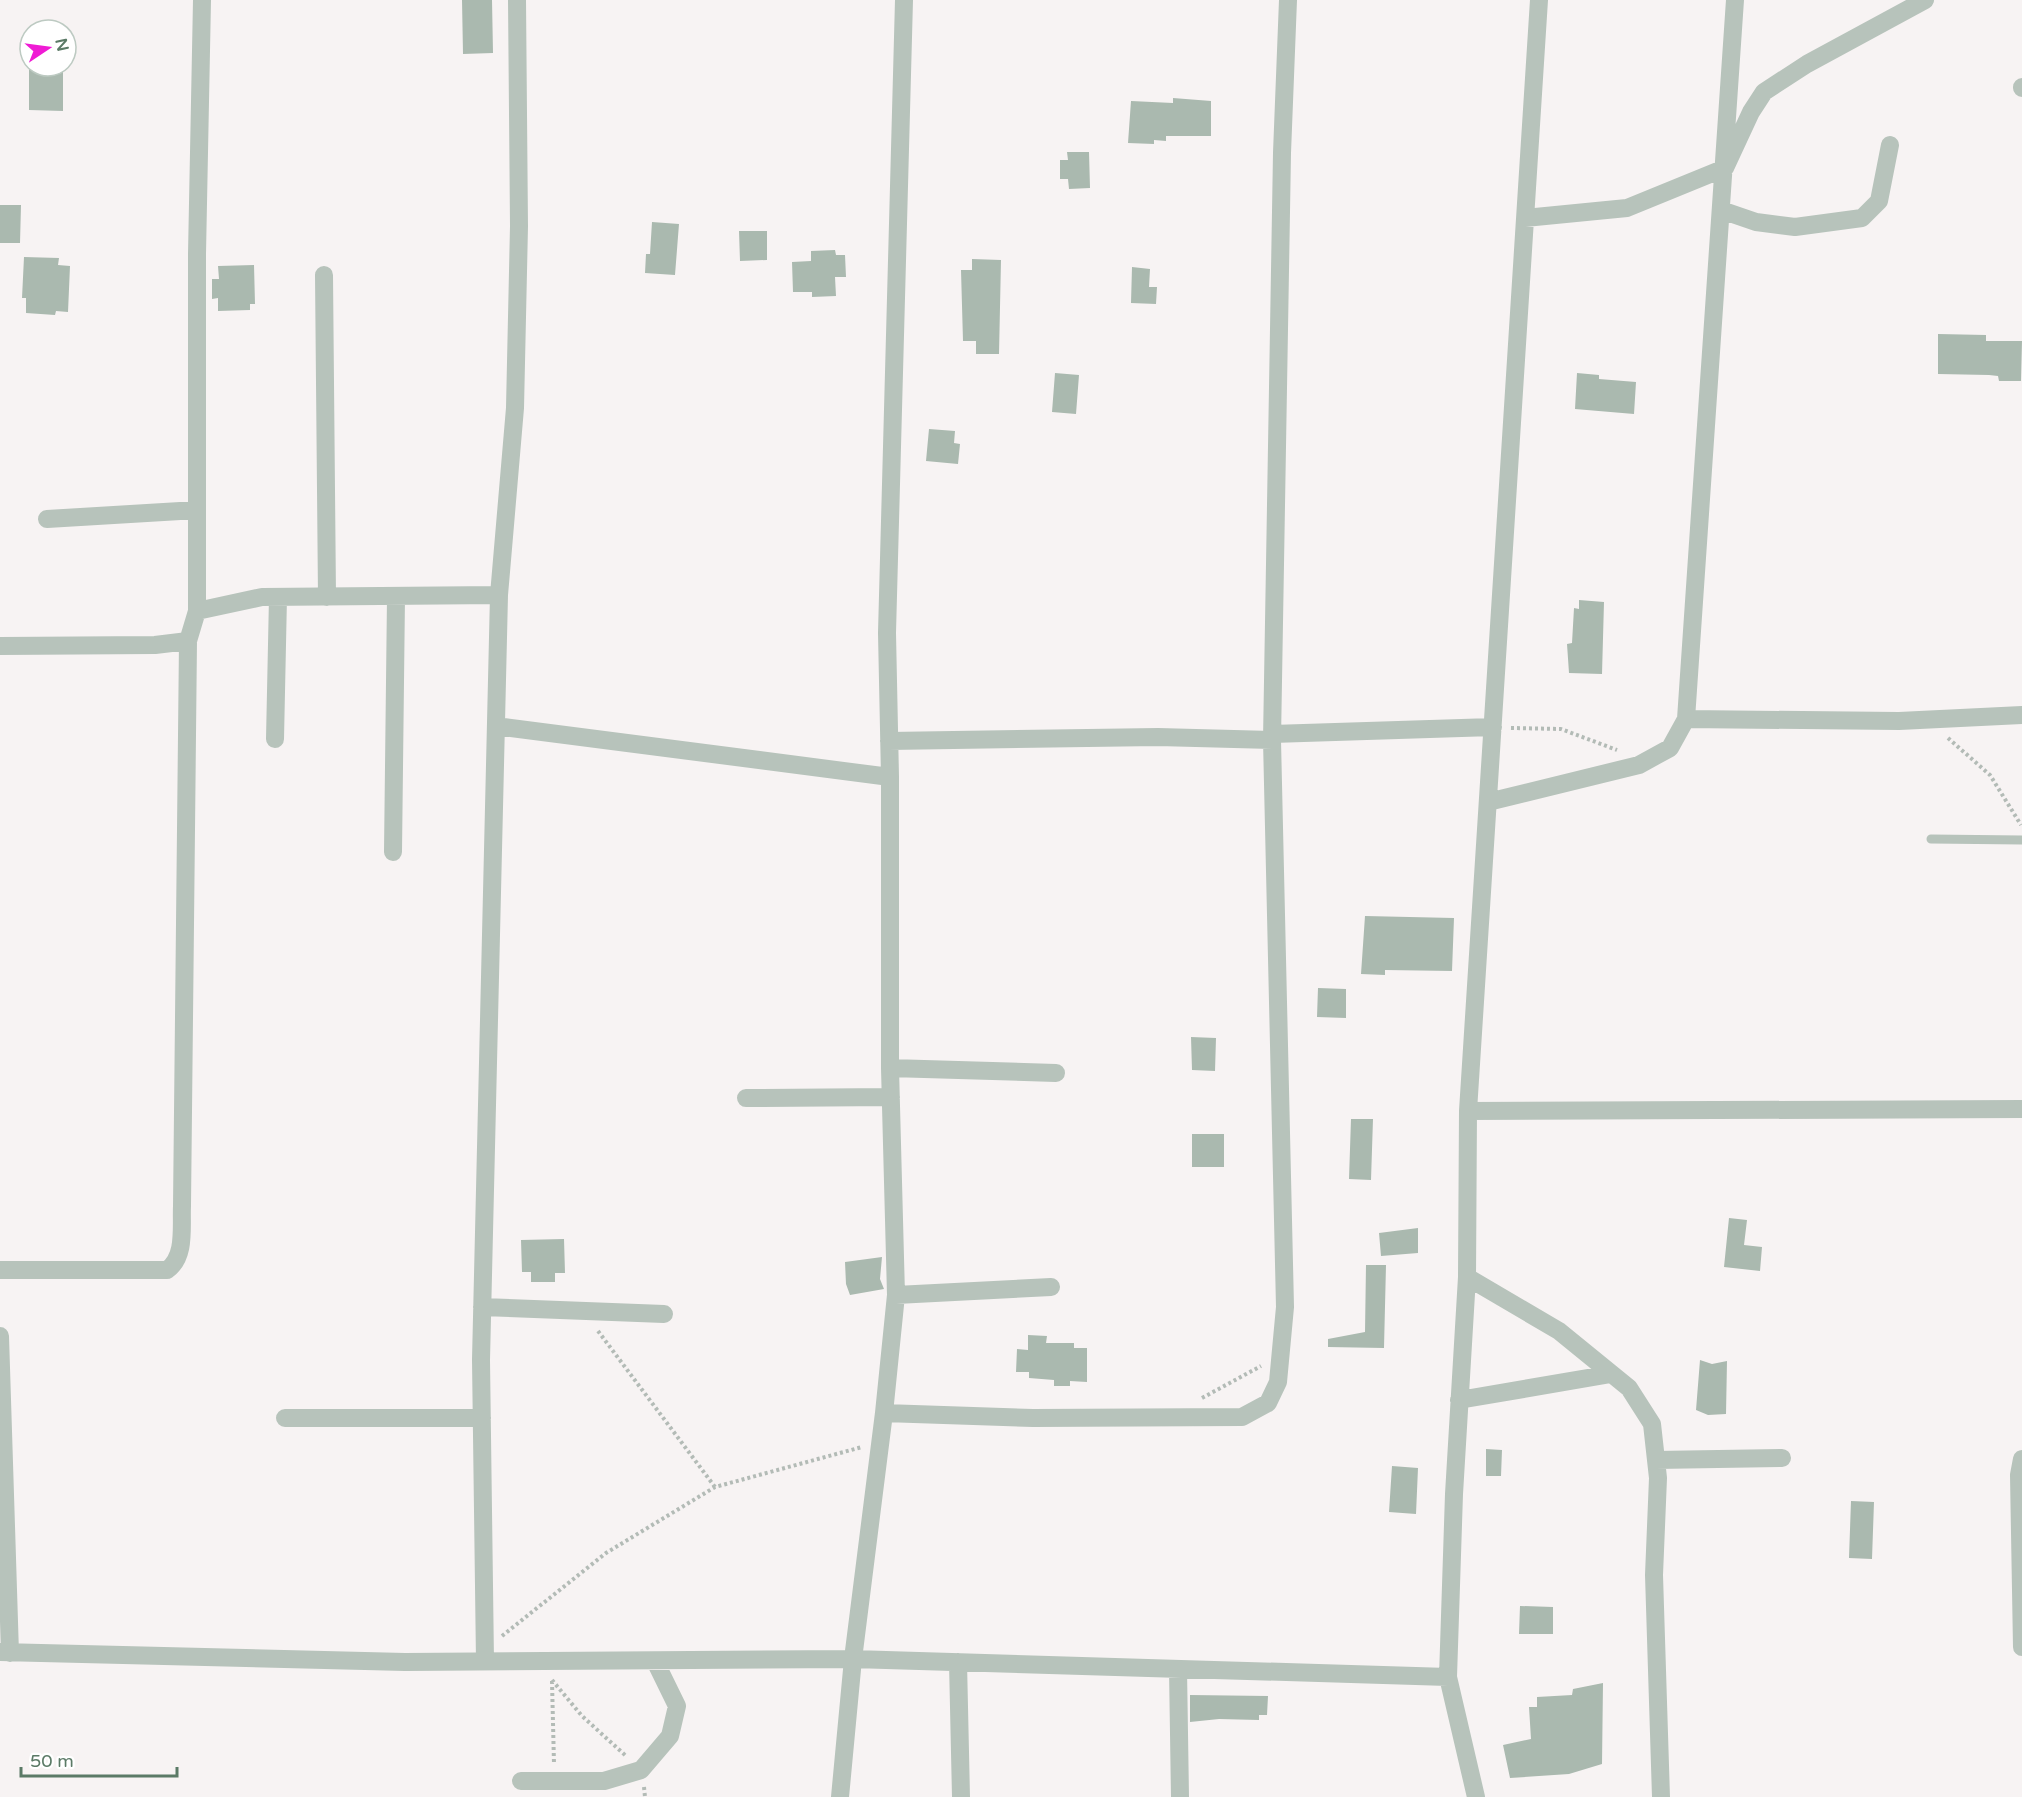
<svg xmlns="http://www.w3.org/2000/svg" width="2022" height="1797" font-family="'Varela Round',sans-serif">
<rect width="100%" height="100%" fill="#f7f3f3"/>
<!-- building -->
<path fill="#aab9af" d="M462,0H492L493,53L463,54Z
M29,66H63V111L29,110Z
M1173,98L1211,101V136H1166V141L1154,140V144L1128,143L1131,101L1173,103Z
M1067,152H1089L1090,188L1069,189L1068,179H1060V160H1068Z
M0,205H21L20,243H0Z
M652,222L679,224L675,275L645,273L646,254H650Z
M739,231H767V260L740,261Z
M835,250L836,255H845L846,277H835L836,296L812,297V292H793L792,262L811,261V251Z
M24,257L59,258L58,265L70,266L68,312L56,311L55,315L26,313V298H22Z
M972,259L1001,260L999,354H976V341H963L961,270H972Z
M254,265L255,304H250V310L218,311V298L212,299V279H219L218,266Z
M1132,267L1150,269L1149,287H1157L1156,304L1131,303Z
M1938,334L1986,335V341H2022L2021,381H1999L1998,376L1989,375L1938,374Z
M1055,373L1079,375L1076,414L1052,412Z
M1577,373L1599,375V379L1636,382L1634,414L1575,409Z
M929,429L955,431L954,443L960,444L958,464L926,461Z
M1579,600L1604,602L1602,674L1569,673L1567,644L1572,643L1574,608L1579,609Z
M1365,916L1454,918L1452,971L1385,970V975L1361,974Z
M1318,988L1346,989V1018L1317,1017Z
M1191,1037L1216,1038L1215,1071L1192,1070Z
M1351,1119H1373L1371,1180L1349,1179Z
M1192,1134H1224V1167H1192Z
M1729,1218L1747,1220L1744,1245L1762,1247L1760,1271L1724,1267Z
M1418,1228V1253L1381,1256L1379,1233Z
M564,1239L565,1273H555V1282H531V1272H522L521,1240Z
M882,1257L880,1279L884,1289L850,1295L846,1284L845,1262Z
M1366,1265H1386L1384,1348L1328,1347V1339L1365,1332Z
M1028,1335L1047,1336L1046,1343H1074V1348H1087V1382L1070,1381V1386H1054V1380L1029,1378V1372H1016L1017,1349L1028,1350Z
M1700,1360L1712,1364L1727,1361L1726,1414L1708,1415L1696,1410Z
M1486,1449L1502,1450L1501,1476H1486Z
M1392,1466L1418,1468L1416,1514L1389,1512Z
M1851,1501L1874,1502L1872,1559L1849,1558Z
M1520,1606L1553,1607V1634H1519Z
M1603,1683L1602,1764L1569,1774L1510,1778L1503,1745L1531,1739L1529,1707H1537V1697L1572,1695L1573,1689Z
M1190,1695L1268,1696L1267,1715H1259V1720L1219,1719L1190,1722Z"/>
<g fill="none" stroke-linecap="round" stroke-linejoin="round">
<!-- path -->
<path stroke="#b3bbb6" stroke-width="4" stroke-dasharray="3 3" stroke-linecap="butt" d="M1511,728L1561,729L1617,750
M1948,738L1990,775L2021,825
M598,1331L715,1487
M1202,1398L1261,1366
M502,1636L606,1553L715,1487L862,1447
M552,1680L582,1716L626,1756
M552,1681L554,1764
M644,1787L645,1797"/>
<!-- service -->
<path stroke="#b7c3bb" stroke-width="9" d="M1931,839L2022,840"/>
<!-- minor -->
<path stroke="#b7c3bb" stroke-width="18" d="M2022,88V87
M1721,210L1756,222L1795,227L1862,218L1879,201L1890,145
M1525,218L1627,208L1725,168L1751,112L1764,92L1807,64L1925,0
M324,275L327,597
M47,519L197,510
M197,611V254L202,0
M0,646L155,645L188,641L197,611L262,597L499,595
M1686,719L1899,721L2022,715
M496,726L890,777
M1272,734L1493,727
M275,739L278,597
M889,741L1158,737L1272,740
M1488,802L1639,765L1670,748L1686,719L1735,0
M393,852L396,597
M890,1068L1056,1073
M746,1098L891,1097
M1468,1111L2022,1109
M0,1270H167C186,1257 181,1227 182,1206L188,641
M1467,1277L1559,1331L1629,1388L1652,1424L1658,1478L1654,1575L1661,1797
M896,1295L1051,1287
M482,1307L664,1314
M0,1336L10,1653
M1459,1400L1611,1374
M884,1413L1033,1418L1242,1417L1268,1403L1278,1382L1285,1307L1272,740L1282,153L1288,0
M285,1418H482
M2022,1459L2019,1475L2022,1647
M1656,1460L1782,1458
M0,1652L405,1662L853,1659L1448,1677
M485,1661L481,1360L499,595L515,408L519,226L517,0
M958,1662L961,1797
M1178,1669L1180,1797
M521,1781H604L641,1770L670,1736L677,1706L655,1661
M840,1797L853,1659L884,1413L896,1295L890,1068V777L887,633L904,0
M1476,1797L1448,1677L1454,1494L1467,1277L1468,1111L1539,0"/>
</g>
<!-- north arrow -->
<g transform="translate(48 48) rotate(77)"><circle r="28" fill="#ffffff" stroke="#bdcac2" stroke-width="1.5"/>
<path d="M0-4.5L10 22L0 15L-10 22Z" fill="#ef1bd4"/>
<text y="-9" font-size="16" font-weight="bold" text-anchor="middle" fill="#5b7a66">N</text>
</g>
<!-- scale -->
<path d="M21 1767v9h156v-9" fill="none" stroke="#5b7a66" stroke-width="3"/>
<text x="30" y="1767" font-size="18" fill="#5b7a66" stroke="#ffffff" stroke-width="4.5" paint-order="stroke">50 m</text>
</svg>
